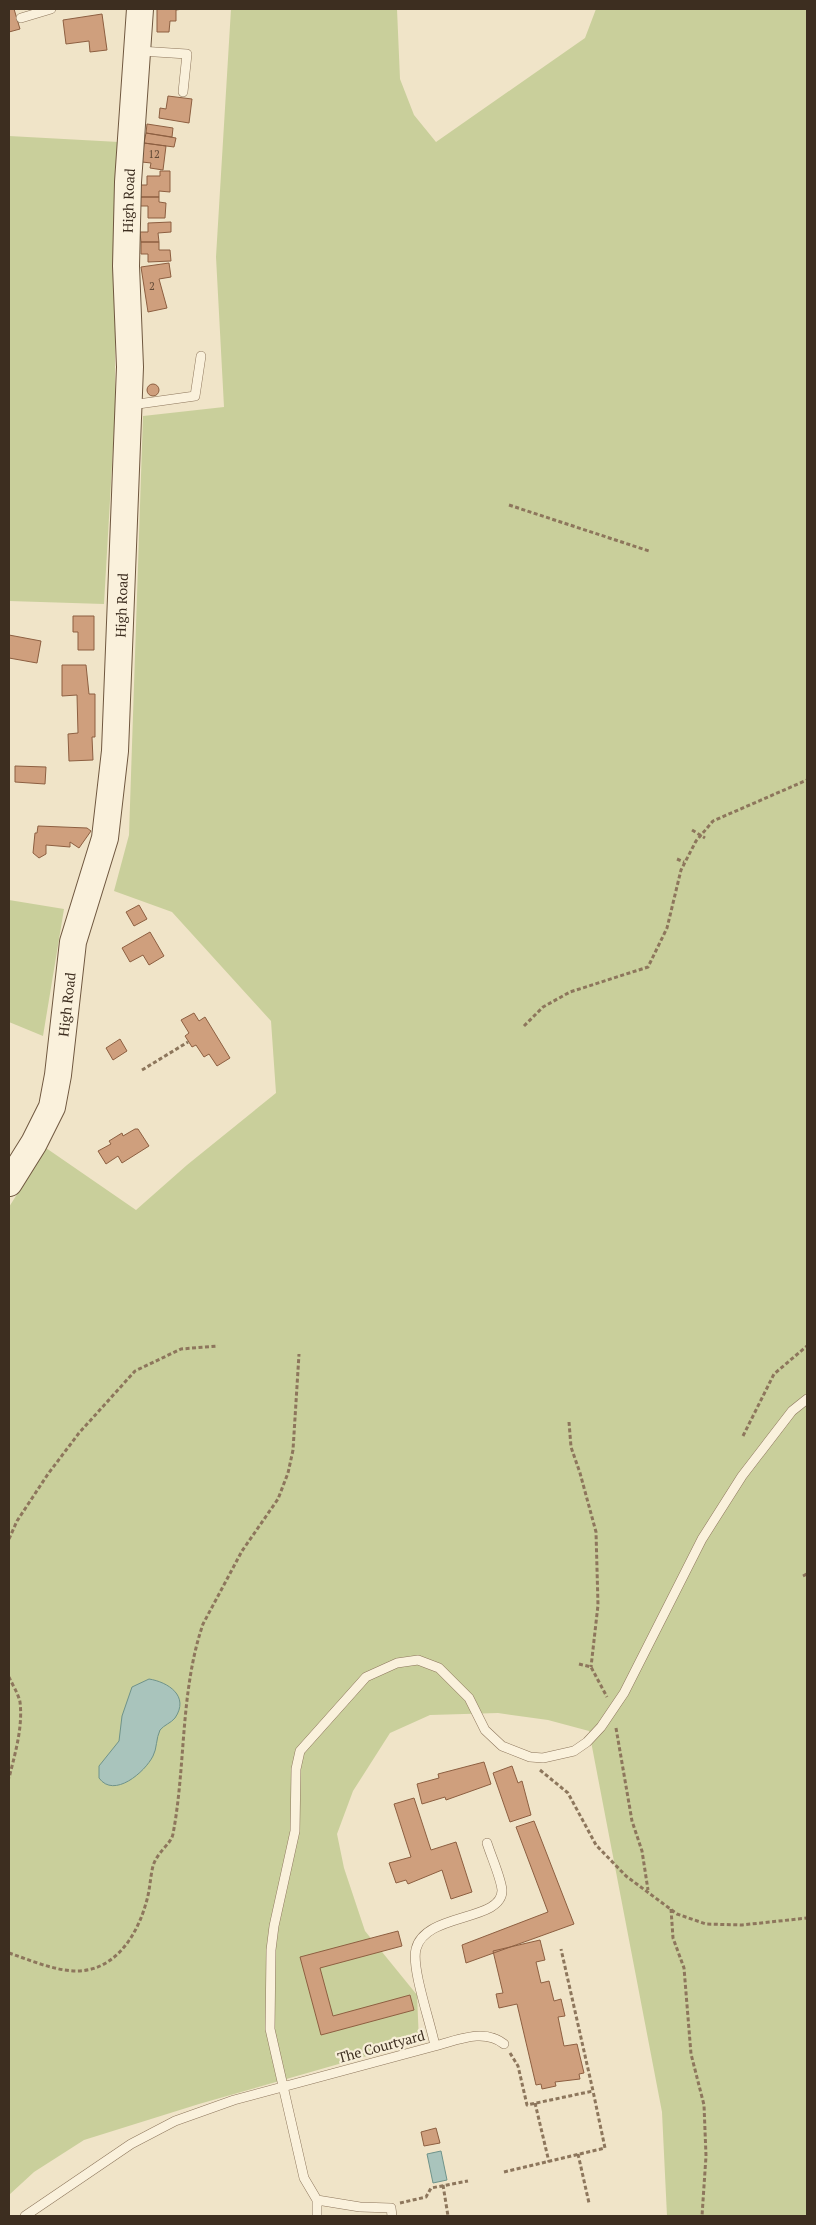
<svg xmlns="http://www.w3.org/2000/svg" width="816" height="2225" font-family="'PT Serif',serif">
<rect width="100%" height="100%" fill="#f0e4c8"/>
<!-- green -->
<path fill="#c9cf9b" d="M231,9H397L400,79L414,115L436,142L585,38L596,9H807V2216H667L662,2112L589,1731L548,1720L498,1713L430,1715L390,1733L353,1791L337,1834L344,1868L365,1931L417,1995L419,2041L199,2104L84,2140L34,2172L9,2195V1207L46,1148L136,1210L187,1165L276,1093L271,1021L172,912L114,891L129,835L143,416L224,407L216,257Z
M9,136L119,142L115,236V413L104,604L9,601Z
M9,900L64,909L43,1036L9,1022Z"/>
<!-- water -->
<path fill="#a9c4bc" stroke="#6f938a" d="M149,1679C168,1682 190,1696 175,1718C171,1723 164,1725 160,1730C156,1738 157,1749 153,1756C145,1772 114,1799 99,1778V1766L119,1741L122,1716L132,1687Z
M441,2151L447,2180L433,2183L427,2154Z"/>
<!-- building -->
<path fill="#cf9f7d" stroke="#8d5f41" d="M9,9H14L20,29L9,32Z
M157,9H183L176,10V21H170L169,32H157Z
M102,14L107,50L90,52L89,41L66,44L63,20Z
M168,96L192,99L189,123L159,118L160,108L166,109Z
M147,124L173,128L172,137L146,133Z
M146,133L176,138L174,147L144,143Z
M144,143L166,146L163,170L150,168L151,163L142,162Z
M160,171H170V192L159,191V197H140V185H147V176H160Z
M140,197H159V202L166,203L165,218H148V206H140Z
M171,222V232L158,233L159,242H141L140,232H148V223Z
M141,242H159V250H170L171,261L148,262V254H141Z
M169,263L171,277L159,279L167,308L148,312L141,267Z
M147 390a6 6 0 1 1 12 0a6 6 0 1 1-12 0Z
M73,616H94V650H78V632H73Z
M9,635L41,641L37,663L9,658Z
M62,665H86L89,694H95V737H92L93,760L69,761L68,734L78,733L77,695L62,696Z
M15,766L46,767L45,784L15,782Z
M38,826L87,828L91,831L79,848L70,842V847L46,845V854L39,858L33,853L35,833H37Z
M139,905L147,919L134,926L126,912Z
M150,932L164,956L149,965L143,955L130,962L122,948Z
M194,1013L199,1021L205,1017L230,1058L217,1066L209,1054L204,1057L196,1045L192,1047L185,1036L189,1033L181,1020Z
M120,1039L127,1051L113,1060L106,1048Z
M135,1129H138L149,1146L122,1163L118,1156L106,1164L98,1151L111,1144L109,1141L122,1133L123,1136Z
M484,1762L491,1784L446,1800L445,1797L422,1804L417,1784L439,1778L438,1774Z
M512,1766L518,1783L522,1781L531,1815L510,1822L493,1773Z
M414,1798L431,1850L456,1842L472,1892L451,1899L442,1870L408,1884L406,1880L396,1883L389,1863L411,1857L394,1804Z
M534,1821L574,1924L466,1963L462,1945L548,1912L516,1827Z
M398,1931L402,1946L320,1968L333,2016L410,1995L414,2010L321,2035L300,1957Z
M540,1940L545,1960L536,1962L541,1983L549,1981L554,2001L561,1999L565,2016L558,2017L564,2046L577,2044L584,2073L579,2074L580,2079L555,2082L556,2086L542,2089L541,2084L536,2085L517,2004L499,2008L496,1994L503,1993L493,1951Z
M436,2128L440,2143L424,2146L421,2132Z"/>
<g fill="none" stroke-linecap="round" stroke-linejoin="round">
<!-- service casing -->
<g stroke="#8d765c" stroke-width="10">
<path id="service" d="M21,18L51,9
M140,51L187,54L183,92
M131,405L195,396L201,356
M435,2046C458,2040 484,2028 504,2044
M317,2200L360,2207L391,2208L392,2216
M25,2216L131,2144L175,2121L234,2100L435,2046C431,2024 411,1968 416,1949C425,1912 503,1922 502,1890C501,1878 491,1856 487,1843
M317,2216V2200L304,2178L270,2029L271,1950L274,1926L295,1831L296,1769L300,1751L366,1677L397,1663L418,1660L439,1668L469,1698L485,1730L502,1746L530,1757L543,1758L574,1751L587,1742L601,1727L624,1693L702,1539L742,1476L792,1411L807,1399"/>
</g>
<!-- secondary casing -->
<g stroke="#6f573f" stroke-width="28">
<g id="secondary">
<path id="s1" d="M9,1183L34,1143L52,1107L58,1075L73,942L105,838L115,751L130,367L126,266L128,182L140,9"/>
</g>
</g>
<!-- path -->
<path stroke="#8d765c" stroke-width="3" stroke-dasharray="4 2.5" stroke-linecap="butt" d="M509,505L649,551
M692,830L705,838
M677,859L684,862
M524,1026L543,1007L570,992L648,967L667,928L681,870L696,841L713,821L807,780
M142,1070L188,1042
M569,1422L571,1447L580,1473L596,1532L598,1605L591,1667
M743,1436L774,1374L807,1346
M9,1539L17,1521L48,1474L79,1433L135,1371L181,1349L218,1346
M803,1576L807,1574
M579,1664L591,1667L607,1697
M9,1677C12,1684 18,1693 20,1702C23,1727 15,1754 9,1778
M616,1728L632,1821L642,1851L648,1890
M540,1770L568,1793L596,1845L626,1876L677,1914L706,1924L742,1925L807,1918
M671,1909L673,1938L684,1968L691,2054L704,2105L706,2156L702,2216
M9,1953C30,1960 52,1970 75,1971C114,1972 137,1936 146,1903C150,1891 150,1878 153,1866C157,1852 171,1844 173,1834C186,1765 180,1691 203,1624L242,1551L278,1499L288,1473L293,1450L299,1354
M510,2053L518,2066L527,2105L593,2091L561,1949
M535,2103L549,2162
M578,2154L589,2203
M504,2172L605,2148L593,2091
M443,2185L448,2216
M400,2203L426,2197L431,2188L468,2181"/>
<!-- service -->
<use href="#service" stroke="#faf1dc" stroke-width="9"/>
<!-- secondary -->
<use href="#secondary" stroke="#faf1dc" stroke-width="26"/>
</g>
<g text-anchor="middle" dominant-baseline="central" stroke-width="4.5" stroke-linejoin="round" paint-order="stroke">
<!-- number labels -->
<g font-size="11" fill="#624a37">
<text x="154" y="154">12</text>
<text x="152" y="286">2</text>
</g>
<!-- street labels -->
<g font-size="14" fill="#3d2e20" stroke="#f7eed8">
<text stroke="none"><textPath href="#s1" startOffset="1001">High Road</textPath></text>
<text stroke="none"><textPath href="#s1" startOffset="596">High Road</textPath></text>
<text stroke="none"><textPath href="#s1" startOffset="191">High Road</textPath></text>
<text transform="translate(381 2046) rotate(-15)">The Courtyard</text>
</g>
</g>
<!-- border -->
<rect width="816" height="2225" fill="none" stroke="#3d2e20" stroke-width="20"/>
</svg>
